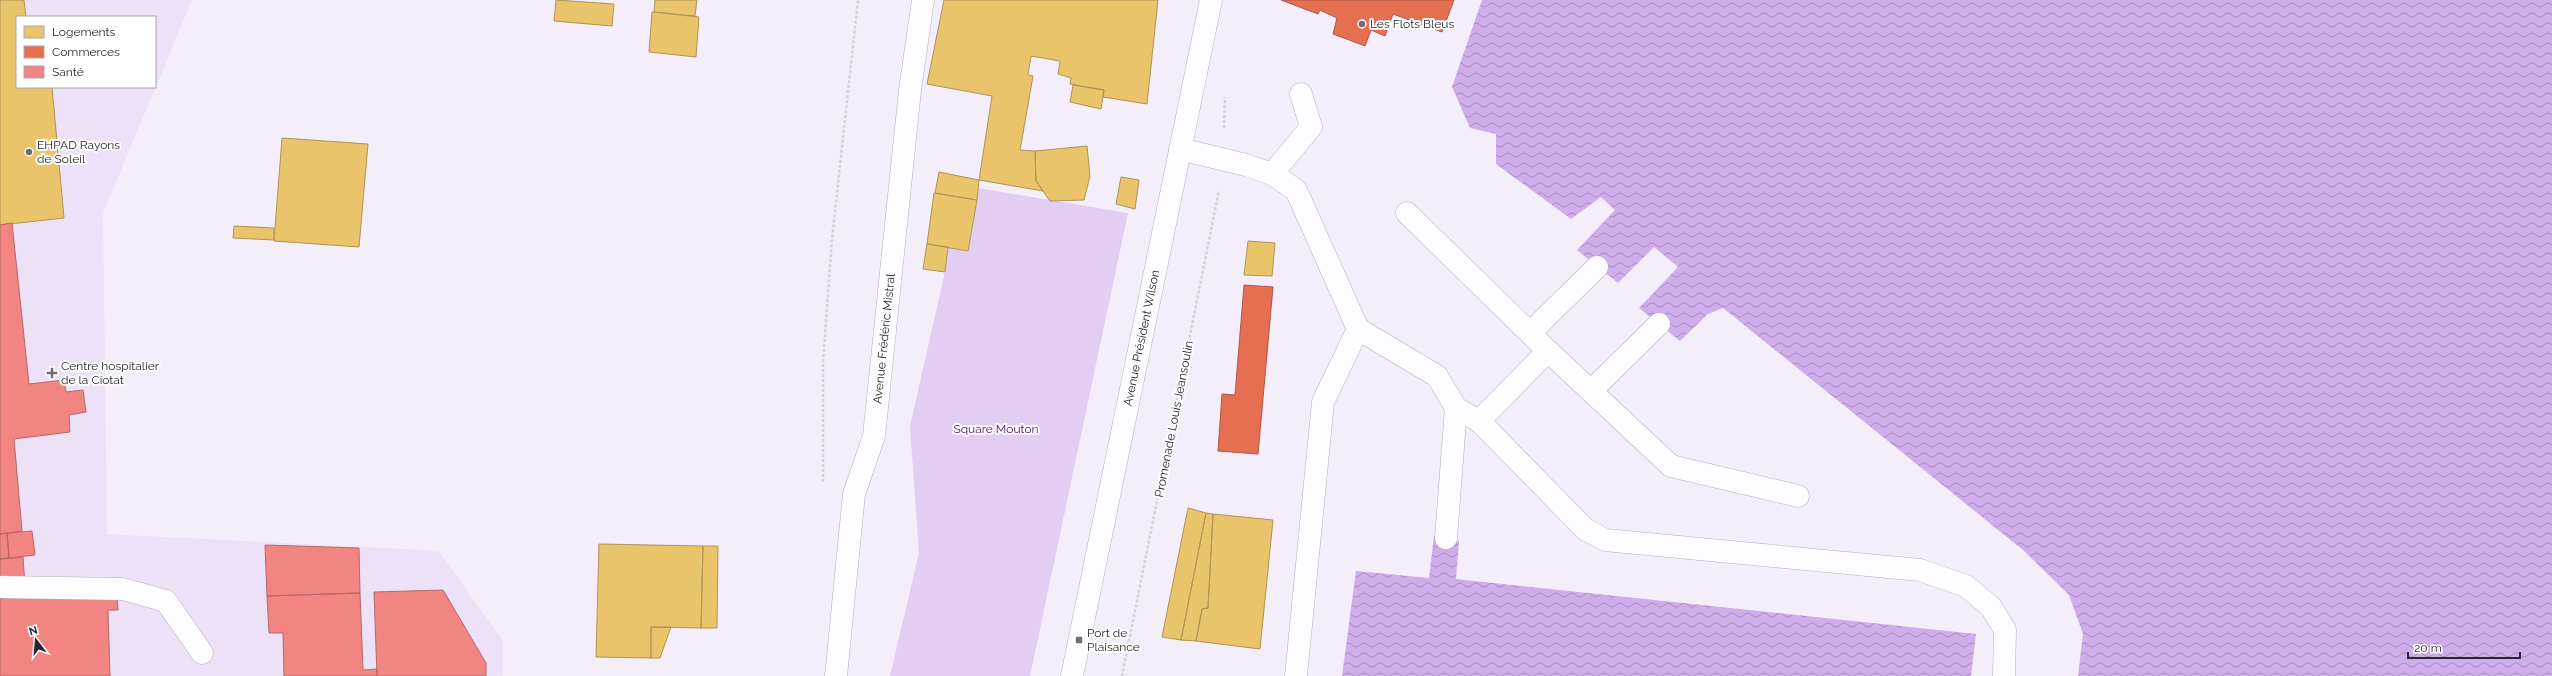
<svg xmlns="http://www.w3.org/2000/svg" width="2552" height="676" font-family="Raleway,sans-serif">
<defs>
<pattern id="water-waves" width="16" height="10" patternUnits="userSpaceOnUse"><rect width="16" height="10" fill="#cfadea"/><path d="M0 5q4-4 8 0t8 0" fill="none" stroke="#a88dbe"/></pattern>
</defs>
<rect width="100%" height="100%" fill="#f4edfa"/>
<!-- built -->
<path fill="#ece1f6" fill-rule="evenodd" d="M0,0H192L103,213L107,534L439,551L502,640L503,676H0ZM17,17H155V87H17Z"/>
<!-- park -->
<path fill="#e2cdf3" d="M978,188L1128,213L1030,676H890L919,553L910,426L945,272L948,247L968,251Z"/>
<!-- water -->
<path fill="url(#water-waves)" d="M1482,0H2552V676H2078L2083,634L2069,595L2023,550L1723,308L1708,314L1680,341L1639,308L1678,267L1654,247L1618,283L1577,250L1615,210L1601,197L1571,219L1496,164V134L1470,128L1452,87Z
M1434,536L1459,541L1456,579L1976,634L1971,676H1342L1356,571L1429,578Z"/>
<!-- homes -->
<path fill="#e9c46a" stroke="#b09458" d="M0,0H24L26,17H17V87H52L64,218L0,225Z
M556,0L614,4L612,26L554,21Z
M655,0H697L695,16L654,12Z
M944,0H1158L1147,104L1103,97L1104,90L1070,84L1071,78L1058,74L1060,61L1031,56L1028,75L1033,76L1020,150L1035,151L1036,181L1043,191L979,180L992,96L927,84Z
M652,12L699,17L696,57L649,52Z
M1073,85L1104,90L1101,109L1070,102Z
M282,138L368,144L359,247L274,241Z
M1087,146L1090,176L1084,200L1050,201L1036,181L1035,151Z
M939,172L979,180L977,200L935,193Z
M1121,177L1139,180L1135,209L1116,204Z
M934,193L977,200L968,251L927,244Z
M234,226L274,228V240L233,238Z
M1248,241L1275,243L1272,276L1244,275Z
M927,244L948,247L945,272L923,269Z
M1188,508L1206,513L1181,640L1162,637Z
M1206,513L1213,514L1208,608L1202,609L1196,641L1181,640Z
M1213,514L1273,520L1260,649L1196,641L1202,609L1208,608Z
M599,544L703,546L701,628L651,627V658L596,657Z
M703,546H718L717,628H701Z
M651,627H671L660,658H651Z"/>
<!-- shops -->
<path fill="#e76f51" stroke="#ae5947" d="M1281,0H1454L1442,32L1393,14L1385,36L1371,30L1365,46L1333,34L1337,18L1320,10L1318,14Z
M1244,285L1273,287L1258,454L1218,451L1222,394L1235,395Z"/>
<!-- health -->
<path fill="#f28482" stroke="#b66869" d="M12,223L29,384L64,380L66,392L83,390L86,412L69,415L70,432L14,439L22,531L0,534V225Z
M32,531L35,555L9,558L7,533Z
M7,533L9,558L0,559V534Z
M265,545L359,548L360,593L267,596Z
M23,557L25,586L0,589V559Z
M116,581L118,610H108L110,676H0V589Z
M443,590L486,663V676H377L374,592Z
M360,593L363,670L377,669V676H284L283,633H269L267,596Z"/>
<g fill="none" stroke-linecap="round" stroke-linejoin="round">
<!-- minor casing -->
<g stroke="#b6b0bb" stroke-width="23">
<g id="minor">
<path d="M1180,149L1246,165L1272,174L1296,190L1358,329L1323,402L1296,676"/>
<path d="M1272,174L1311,127L1301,94"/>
<path d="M1407,213L1548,351L1479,421"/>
<path d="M1358,329L1437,376L1456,408L1479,421L1585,529L1605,540L1920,570L1966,586L1991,607L2005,630L2004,676"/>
<path d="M1530,333L1597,267"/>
<path d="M1548,351L1671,466L1798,496"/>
<path d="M1591,391L1659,324"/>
<path d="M1446,538L1456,408"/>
<path d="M0,587L123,589L166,601L202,653"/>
<path id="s1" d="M836,676L854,494L874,436L910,90L923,0"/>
<path id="s2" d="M1072,676L1211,0"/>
</g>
</g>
<!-- path -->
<path stroke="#d5d4d7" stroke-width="2.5" stroke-dasharray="3 2" stroke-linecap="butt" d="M1224,128L1225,97
M823,482V363L832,239L858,0
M1122,676L1219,190"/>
<!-- minor -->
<use href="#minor" stroke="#fdfcfe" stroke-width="22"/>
</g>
<!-- markers -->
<g fill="#716b76" stroke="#fff" stroke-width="1.5">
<circle cx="1362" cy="24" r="4"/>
<circle cx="29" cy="152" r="4"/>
<path d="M50 367h4v4h4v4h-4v4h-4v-4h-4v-4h4z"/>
<rect x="1075" y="636" width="8" height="8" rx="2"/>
</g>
<g text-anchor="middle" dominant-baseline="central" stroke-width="4" stroke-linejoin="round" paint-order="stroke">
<!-- poi labels -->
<g font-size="12" fill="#2a252f" stroke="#fff" text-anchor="start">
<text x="1370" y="24">Les Flots Bleus</text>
<text x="37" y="145">EHPAD Rayons<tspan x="37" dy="14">de Soleil</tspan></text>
<text x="61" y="366">Centre hospitalier<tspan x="61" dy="14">de la Ciotat</tspan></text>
<text x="1087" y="633">Port de<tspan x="1087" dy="14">Plaisance</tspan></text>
</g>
<!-- street labels -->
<g font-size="12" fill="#2a252f" stroke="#fff">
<text stroke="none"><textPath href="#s2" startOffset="345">Avenue Président Wilson</textPath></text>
<text stroke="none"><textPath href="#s1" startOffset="342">Avenue Frédéric Mistral</textPath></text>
<text transform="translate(1174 419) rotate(-79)">Promenade Louis Jeansoulin</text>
</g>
<!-- park labels -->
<g font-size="12" fill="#4e0e71" stroke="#fff">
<text x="996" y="429">Square Mouton</text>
</g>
</g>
<!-- legend -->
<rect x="16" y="16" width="140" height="72" fill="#ffffff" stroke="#aaa8ac"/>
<rect x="24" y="26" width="20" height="12" fill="#e9c46a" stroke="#aaa8ac"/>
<text x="52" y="36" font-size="12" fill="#2a252f">Logements</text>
<rect x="24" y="46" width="20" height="12" fill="#e76f51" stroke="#aaa8ac"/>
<text x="52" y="56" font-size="12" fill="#2a252f">Commerces</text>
<rect x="24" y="66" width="20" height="12" fill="#f28482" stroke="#aaa8ac"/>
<text x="52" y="76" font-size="12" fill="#2a252f">Santé</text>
<!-- north arrow -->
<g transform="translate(36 640) rotate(344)" stroke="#ffffff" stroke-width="3" paint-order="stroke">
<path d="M0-3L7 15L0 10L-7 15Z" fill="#2a252f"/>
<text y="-6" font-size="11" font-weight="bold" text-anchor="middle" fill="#2a252f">N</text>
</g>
<!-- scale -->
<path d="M2408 652v6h112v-6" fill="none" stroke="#2a252f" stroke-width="2"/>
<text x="2414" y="652" font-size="12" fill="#2a252f" stroke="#ffffff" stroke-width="3" paint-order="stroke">20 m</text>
</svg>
